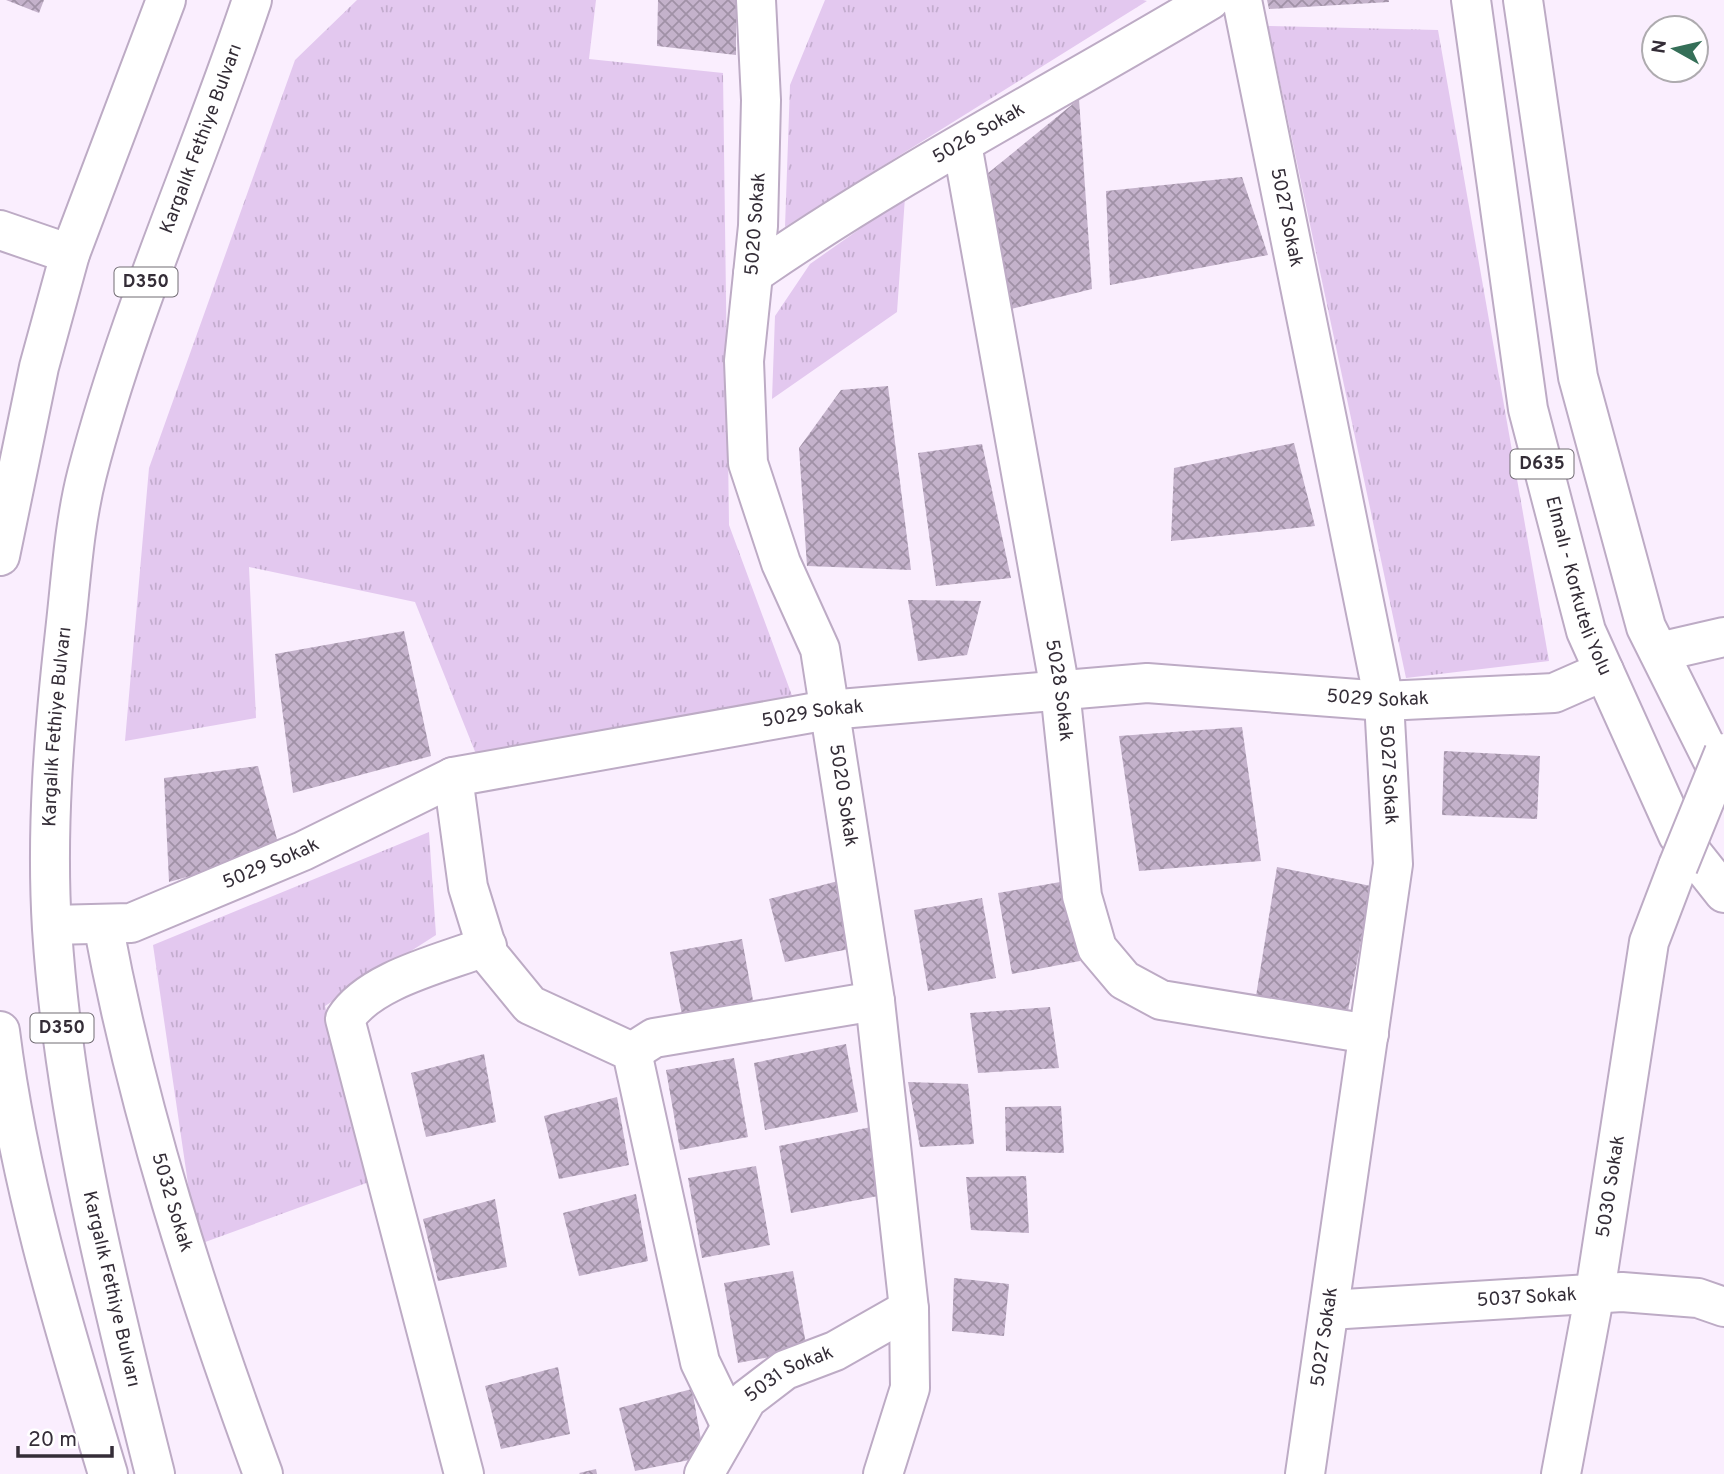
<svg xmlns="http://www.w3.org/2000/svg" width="1724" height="1474" font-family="Overpass,sans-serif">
<defs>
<pattern id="grass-tufts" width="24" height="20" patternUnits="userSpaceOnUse" patternTransform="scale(1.75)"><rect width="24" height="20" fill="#e3c8ef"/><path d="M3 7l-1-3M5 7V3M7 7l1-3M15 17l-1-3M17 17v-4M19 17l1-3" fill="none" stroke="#c3acce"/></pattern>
<pattern id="building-cross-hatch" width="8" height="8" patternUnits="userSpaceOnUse" patternTransform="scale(1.75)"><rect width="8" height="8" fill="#c4b2cb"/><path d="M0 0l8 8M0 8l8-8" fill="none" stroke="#a091a6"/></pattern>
</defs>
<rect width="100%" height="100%" fill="#faeefe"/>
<!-- grass -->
<path fill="url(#grass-tufts)" d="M357,0H596L589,59L723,73L729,525L794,701L476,754L415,602L249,567L256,718L125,741L149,468L295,60Z
M825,0H1143L1147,1L785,227L790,85Z
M1268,26L1438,30L1549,661L1406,678Z
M905,197L897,312L772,399L775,316L810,264Z
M429,832L436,935L325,1006L369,1182L197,1245L153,945Z"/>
<!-- building -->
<path fill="url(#building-cross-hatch)" d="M6,0H44L39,13Z
M658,0H736V55L657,46Z
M1267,0H1389V2L1269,9Z
M1079,99L1092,289L1007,310L982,178Z
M1242,177L1268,255L1110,285L1106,191Z
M888,386L911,570L807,566L799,448L841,390Z
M1294,443L1315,526L1171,541L1174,468Z
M982,444L1011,578L936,586L918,453Z
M908,600L981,601L967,655L918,661Z
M404,631L431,756L293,793L275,654Z
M1242,727L1261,861L1139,871L1119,736Z
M1444,751L1540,756L1537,819L1442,815Z
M258,766L280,851L169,882L164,778Z
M1277,867L1371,886L1348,1011L1256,996Z
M842,880L854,948L785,962L769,899Z
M1066,881L1080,961L1012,974L998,893Z
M982,898L996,978L928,991L914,910Z
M742,939L754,1006L682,1015L670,952Z
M1050,1007L1059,1068L978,1073L970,1013Z
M846,1044L858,1112L765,1130L754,1063Z
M484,1054L496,1122L426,1137L411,1073Z
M734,1058L748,1137L680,1150L666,1070Z
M908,1082L968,1084L974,1144L920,1147Z
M617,1097L629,1165L559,1179L544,1116Z
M1061,1106L1064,1153L1006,1151L1005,1107Z
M871,1127L883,1195L791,1213L779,1146Z
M756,1166L770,1245L702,1258L688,1178Z
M1026,1176L1029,1233L971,1230L966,1177Z
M636,1194L648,1261L579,1276L563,1213Z
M495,1199L507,1267L438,1281L423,1219Z
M793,1271L807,1350L738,1363L724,1283Z
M954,1278L1009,1284L1004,1336L952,1331Z
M558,1367L570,1434L501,1449L485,1386Z
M692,1389L704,1457L635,1471L619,1408Z
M596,1469L597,1474H580L579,1473Z"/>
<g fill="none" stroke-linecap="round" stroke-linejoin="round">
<!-- minor casing -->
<g stroke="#bdabc5" stroke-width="42">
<g id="minor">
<path id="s1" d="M756,0L761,100L758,226L744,361L748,463L781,563L820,649L875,1001L909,1309L910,1388L883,1474"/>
<path id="s2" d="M1242,0L1384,701L1393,864L1305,1474"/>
<path id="s3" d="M962,144L1060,690L1082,896L1097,948L1124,980L1161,1000L1369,1034"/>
<path d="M0,230L70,254"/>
<path id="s4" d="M753,274C899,173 1058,91 1210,0"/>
<path d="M1659,652L1724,637"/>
<path d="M453,777L468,887L489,955L530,1005L632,1052L700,1362L731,1426"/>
<path id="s5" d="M103,924C138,1112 197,1295 263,1474"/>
<path id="s6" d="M52,925L131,923L303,851L453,777L828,710L1147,683L1384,701L1554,693L1604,671"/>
<path d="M632,1052L654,1038L875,1001"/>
<path id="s7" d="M1329,1310L1622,1292L1698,1298L1724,1307"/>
<path d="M464,1474L345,1019C370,979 444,963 487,946"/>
<path id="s8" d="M704,1474L747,1399L785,1370L835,1351L909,1309"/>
<path id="s9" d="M1561,1474L1595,1292L1649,942L1678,866"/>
</g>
</g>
<!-- highway casing -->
<g stroke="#bdabc5" stroke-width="42">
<g id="highway">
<path id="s10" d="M1471,0L1528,409L1586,631L1678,835L1724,893"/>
<path d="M1523,0L1578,377L1646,627L1724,783"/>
<path d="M0,556L39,367L70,254L166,0"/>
<path d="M0,1031C19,1183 64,1328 108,1474"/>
<path id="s11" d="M155,1474C110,1295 64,1114 52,929C46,830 54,730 65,632C71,580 74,525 87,474C129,311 199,159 252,0"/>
</g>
</g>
<!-- minor -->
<use href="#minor" stroke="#fff" stroke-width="38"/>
<!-- highway -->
<use href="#highway" stroke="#fff" stroke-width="38"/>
<!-- minor-bridge casing -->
<g stroke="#bdabc5" stroke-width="42" stroke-linecap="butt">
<path id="minor-bridge" d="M1678,866L1724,753"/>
</g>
<!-- minor-bridge -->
<use href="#minor-bridge" stroke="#fff" stroke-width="38"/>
</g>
<g text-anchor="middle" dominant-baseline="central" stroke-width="5" stroke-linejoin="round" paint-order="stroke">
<!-- shield labels -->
<g fill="#fff" stroke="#716c73" stroke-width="2">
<rect x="114.5" y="267.5" width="63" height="29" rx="5"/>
<rect x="1510.5" y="449.5" width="63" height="29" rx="5"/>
<rect x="30.5" y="1013.5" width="63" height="29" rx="5"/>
</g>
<g font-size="18" font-weight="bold" fill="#342d37">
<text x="146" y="282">D350</text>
<text x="1542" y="464">D635</text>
<text x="62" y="1028">D350</text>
</g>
<!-- street labels -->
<g font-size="19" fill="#342d37" stroke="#fff">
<text stroke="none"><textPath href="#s4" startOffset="266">5026 Sokak</textPath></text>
<text stroke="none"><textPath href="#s11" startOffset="1367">Kargalık Fethiye Bulvarı</textPath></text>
<text stroke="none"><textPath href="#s2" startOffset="222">5027 Sokak</textPath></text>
<text transform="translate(756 224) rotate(-86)">5020 Sokak</text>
<text stroke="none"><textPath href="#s10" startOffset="597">Elmalı - Korkuteli Yolu</textPath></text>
<text stroke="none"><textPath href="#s3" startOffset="555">5028 Sokak</textPath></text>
<text stroke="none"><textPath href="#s6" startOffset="1365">5029 Sokak</textPath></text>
<text stroke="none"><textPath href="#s6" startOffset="798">5029 Sokak</textPath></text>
<text stroke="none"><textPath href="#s11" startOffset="758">Kargalık Fethiye Bulvarı</textPath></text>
<text stroke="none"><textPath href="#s2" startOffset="789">5027 Sokak</textPath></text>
<text stroke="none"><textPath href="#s1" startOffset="812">5020 Sokak</textPath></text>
<text stroke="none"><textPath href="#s6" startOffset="231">5029 Sokak</textPath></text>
<text stroke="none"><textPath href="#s9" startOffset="292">5030 Sokak</textPath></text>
<text stroke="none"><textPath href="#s5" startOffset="287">5032 Sokak</textPath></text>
<text transform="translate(111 1289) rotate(77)">Kargalık Fethiye Bulvarı</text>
<text stroke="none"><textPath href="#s7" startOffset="198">5037 Sokak</textPath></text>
<text transform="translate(1325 1337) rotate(-82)">5027 Sokak</text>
<text stroke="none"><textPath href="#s8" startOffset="136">5031 Sokak</textPath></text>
</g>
</g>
<!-- north arrow -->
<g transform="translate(1675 49) rotate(278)"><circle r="33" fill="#ffffff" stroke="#aeabaf" stroke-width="2"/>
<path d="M0-5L12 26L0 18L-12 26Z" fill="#356f58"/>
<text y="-10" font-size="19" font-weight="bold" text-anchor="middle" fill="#342d37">N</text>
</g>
<!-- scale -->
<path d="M18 1446v10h94v-10" fill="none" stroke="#342d37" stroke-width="3.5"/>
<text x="28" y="1446" font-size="21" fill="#342d37" stroke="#ffffff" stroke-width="5" paint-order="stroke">20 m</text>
</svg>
